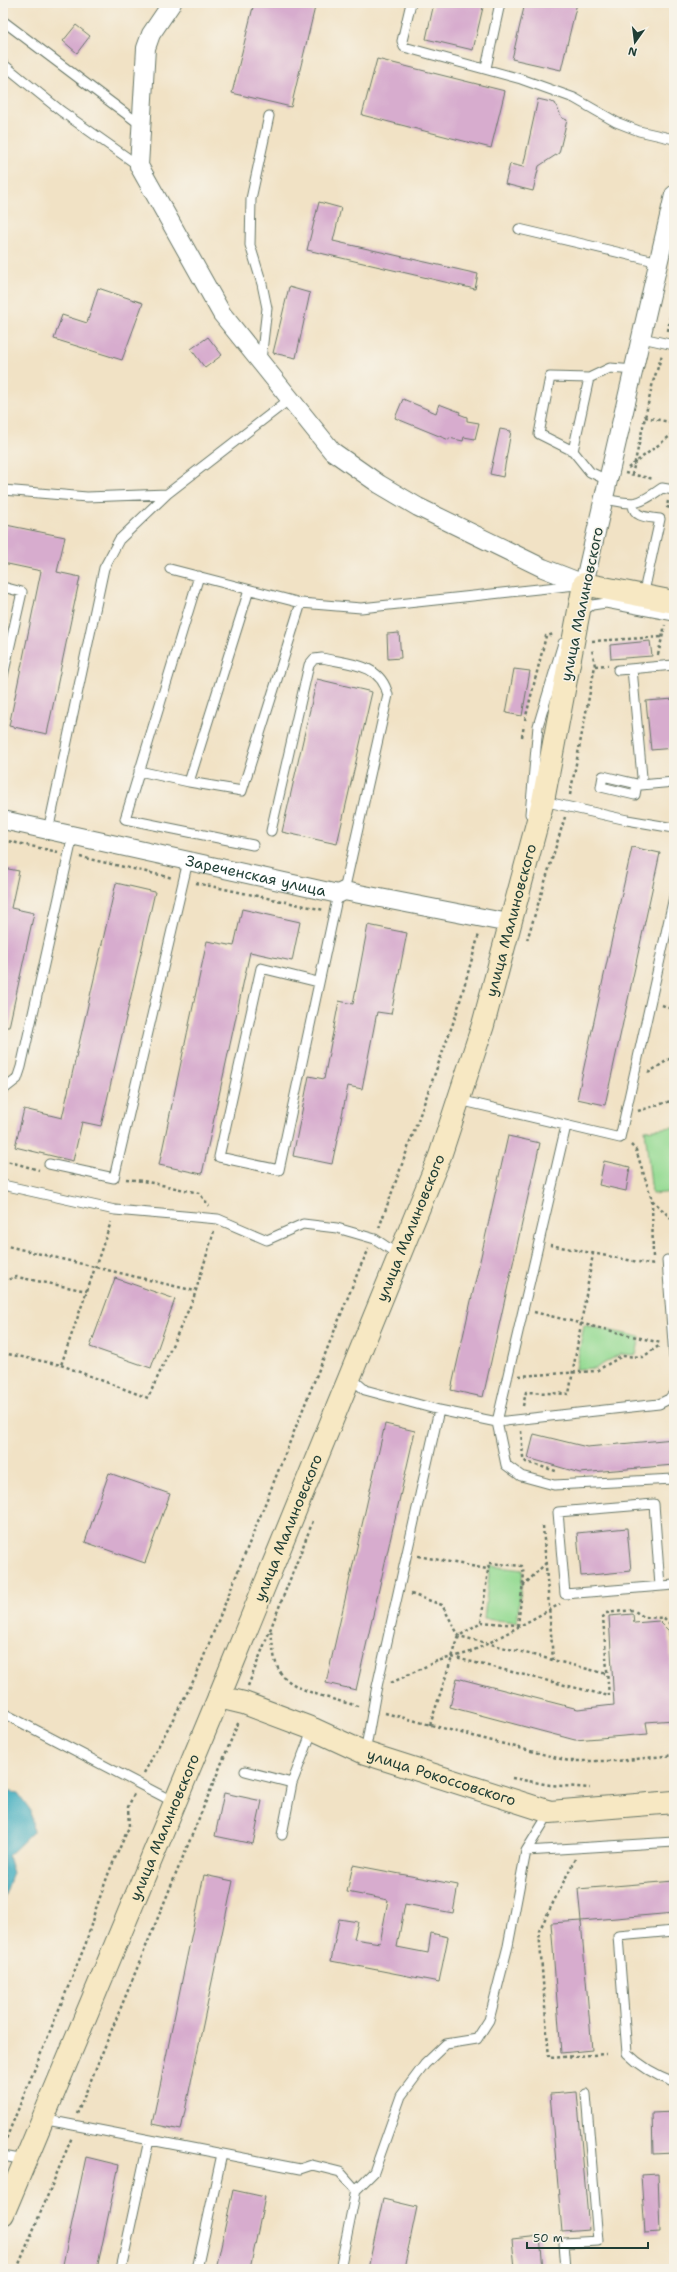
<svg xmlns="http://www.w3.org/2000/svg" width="677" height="2272" font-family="'Shantell Sans',sans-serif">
<rect width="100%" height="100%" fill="#f7f3e8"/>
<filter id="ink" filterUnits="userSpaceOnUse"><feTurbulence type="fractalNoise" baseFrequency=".025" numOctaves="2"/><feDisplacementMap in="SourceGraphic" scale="8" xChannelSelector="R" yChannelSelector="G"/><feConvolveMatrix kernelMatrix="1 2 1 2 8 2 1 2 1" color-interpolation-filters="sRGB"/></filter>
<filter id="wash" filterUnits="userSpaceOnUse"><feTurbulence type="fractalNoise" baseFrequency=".012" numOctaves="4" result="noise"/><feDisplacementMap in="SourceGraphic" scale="16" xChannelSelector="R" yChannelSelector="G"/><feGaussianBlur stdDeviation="0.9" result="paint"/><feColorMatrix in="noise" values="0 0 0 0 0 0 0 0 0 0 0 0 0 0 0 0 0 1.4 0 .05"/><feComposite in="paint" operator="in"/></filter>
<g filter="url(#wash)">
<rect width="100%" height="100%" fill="#f1e2c5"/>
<!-- green -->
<path fill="#97db94" stroke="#5b8c64" d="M674,1127V1192L652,1194L645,1130Z
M584,1325L640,1337L636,1355L620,1354L596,1368L576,1369Z
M490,1566L523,1570L517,1622L484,1619Z"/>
<!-- water -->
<path fill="#41adc0" stroke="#30757a" d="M3,1791L18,1793L31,1811L33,1832L8,1856L13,1873L3,1900Z"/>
<g id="blocks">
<!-- building -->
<path fill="#d7acce" d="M254,3H316L291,107L232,93Z
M434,3H484L473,50L426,39Z
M525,3H577L561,70L512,59Z
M76,25L90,36L77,53L63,41Z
M377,59L505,91L491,148L362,115Z
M538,99L555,103L562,118L567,120L559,153L539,166L533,191L505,184L510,164L523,167Z
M319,202L341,208L333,241L478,274L475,289L307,250Z
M289,287L310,293L296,358L273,353Z
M98,288L143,303L122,360L54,339L62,315L87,323Z
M208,337L222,355L205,368L191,349Z
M403,399L436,413L439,404L460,412L459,414L467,417V421L479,423L475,439L464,437L463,441L449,438V440L395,418Z
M500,429L511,431L503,477L490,474Z
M6,525L65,537L57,572L80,577L47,734L9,726L41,571L3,563V539Z
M399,633L401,658L388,659L387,634Z
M650,641L652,656L611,659L610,645Z
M514,669L530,671L522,716L506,713Z
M317,679L372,692L337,844L282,832Z
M674,699V748L651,750L646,701Z
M632,847L660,853L605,1105L577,1099Z
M3,868L19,871L11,908L34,913L9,1027H3Z
M116,883L155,892L101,1126L82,1122L73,1161L15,1147L24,1109L62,1118Z
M242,909L300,922L292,961L250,952L202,1174L159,1165L207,941L234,946Z
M368,925L407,933L391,1014L377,1012L362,1089L348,1086L332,1164L293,1156L309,1076L324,1079L339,1001L353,1004Z
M508,1136L540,1143L483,1397L451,1390Z
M604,1161L630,1167L626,1191L599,1185Z
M115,1278L175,1299L151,1368L90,1347Z
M385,1424L415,1431L356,1690L326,1683Z
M534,1434L587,1447L674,1439V1465L580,1473L528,1458Z
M109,1473L170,1494L145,1563L85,1542Z
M627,1528L631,1571L581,1576L577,1533Z
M633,1614L634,1623L659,1621L669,1631L674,1720L646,1722L648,1734L575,1740L450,1707L457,1678L578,1709L614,1705L609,1616Z
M224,1793L262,1801L253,1844L215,1836Z
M353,1865L458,1885L453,1913L405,1904L397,1947L428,1953L431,1933L448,1937L439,1982L331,1961L339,1919L358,1922L354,1939L380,1943L388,1900L347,1892Z
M204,1875L233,1881L181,2130L152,2124Z
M674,1881V1913L581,1921L578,1889Z
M581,1921L592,2050L561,2053L551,1923Z
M577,2092L589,2230L562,2232L550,2094Z
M674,2112V2153L653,2154L652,2113Z
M86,2157L119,2165L97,2269H62Z
M658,2174L660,2232L645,2233L641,2175Z
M233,2190L265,2197L250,2269H216Z
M383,2199L417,2207L404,2269H368Z
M540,2236L543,2269H515L512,2239Z"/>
</g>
</g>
<g filter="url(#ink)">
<use href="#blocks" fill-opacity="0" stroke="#687767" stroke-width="1"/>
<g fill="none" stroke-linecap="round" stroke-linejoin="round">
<!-- lane casing -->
<g stroke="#687767" stroke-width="11">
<path id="lane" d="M411,3L402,41L404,47L521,79L574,98L616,122L639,131L674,139
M3,21L141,125
M3,64L61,111L139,166
M486,68L500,3
M519,229L659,262
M642,338L674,345
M261,360L267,308L262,284L250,245L251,199L269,116
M573,451L589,378
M609,481L590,472L573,451L539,434L550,377L589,378L610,368L634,370
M3,490L87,497L167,494
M605,499C635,505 637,506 662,488L674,490
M633,505C634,518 649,517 660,519L643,596
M170,569L301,603L361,608L576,585
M199,576L125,819L253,845
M3,587L22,592L3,676
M249,590L189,782L242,791L301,603
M581,612L592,605L606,603L674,616
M632,669L642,777L641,785L637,784L603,776L601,787L635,795L637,784
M618,670L674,665
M139,771L189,782
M641,785L674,782
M543,801L627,820L674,828
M530,814L538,726L563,643
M48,831L104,568L119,540L167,494L290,399
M271,831L309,665L314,659L322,658C349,664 381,663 388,695L344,891
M318,982L261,968L219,1157L279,1170L338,894
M3,1090L17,1079L21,1067L73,835
M459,1100L620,1138L674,897
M566,1126L497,1422L506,1465L521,1476L554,1485L674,1479
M49,1164L114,1178L188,861
M3,1185L115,1210L218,1219L267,1240L303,1224L337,1228L375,1239L399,1255
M667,1260L674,1357
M350,1377L365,1390L439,1410L497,1422L659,1404L669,1399L674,1393
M660,1586L654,1504L558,1512L565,1594L674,1585
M3,1713L174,1802
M365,1753L376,1691L439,1410
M245,1771L292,1783
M550,1812L526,1851L674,1842
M282,1835L292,1783L313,1729
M674,1931L618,1936L627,2053C641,2067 655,2075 674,2082
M42,2119L300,2169L312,2165L340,2172L356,2190L340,2269
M3,2156L25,2160
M356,2190L374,2172L401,2096L425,2064L446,2044L477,2039L489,2020L508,1946L526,1851
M121,2269L149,2140
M197,2269L222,2154
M566,2269L564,2243L598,2241L586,2094"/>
</g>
<!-- street casing -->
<g stroke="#687767" stroke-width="20">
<g id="street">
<path d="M172,3L151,34L146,48L139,166L222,314L332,451L379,484L418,507L543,568L584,584L674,195"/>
<path id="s1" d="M3,820L338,894L344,891L509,923"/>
</g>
</g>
<!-- secondary casing -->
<g stroke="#687767" stroke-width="24">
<g id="secondary">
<path id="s2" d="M219,1697L244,1703L313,1729L365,1753L550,1812L674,1802"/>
<path id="s3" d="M3,2214L219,1697L440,1156L483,1025L543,801L584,584L674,602"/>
</g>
</g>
<!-- path -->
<path stroke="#687767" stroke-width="2.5" stroke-dasharray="3 3" stroke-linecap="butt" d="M668,331L674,291
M645,417L674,423
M628,468L674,433
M625,473L654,479
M632,475L653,382L662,355
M672,478L674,469
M668,501L667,507L674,509
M592,641L662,637
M658,655L665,625
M595,666L608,665
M525,720L546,636L554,634
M522,737L524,725
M570,795L595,666L592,649
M3,840L58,852
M80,857L173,878
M196,883L324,910
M527,940L565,817
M662,1005L674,1010
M648,1073L674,1056
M638,1111L674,1100
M631,1145L636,1150L652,1200L674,1221
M3,1160L39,1170
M126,1179L143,1181L199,1193L209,1206
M652,1200L653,1259
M379,1228L456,1015L479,934
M3,1245L195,1291
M550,1245L654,1265
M3,1281L17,1277L87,1291
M534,1312L661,1343
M3,1353L61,1365L111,1222
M61,1365L148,1398L193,1300L214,1231
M519,1376L596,1371L622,1356L643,1357L660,1345
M523,1406L526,1392L569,1394L593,1254
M521,1431L523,1457L526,1462L556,1471
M543,1526L553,1660
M418,1556L487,1569
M523,1586L546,1563
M411,1594L442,1605L459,1636L607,1674
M271,1631C273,1645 273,1665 283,1676C299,1693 338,1700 361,1707
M452,1657L609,1696L603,1617L606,1613L633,1610L644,1617L664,1618L672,1626L674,1645
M391,1683L437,1661L468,1653L489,1643L560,1604
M248,1686L313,1521
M385,1713L569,1761H617L674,1755
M430,1725L459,1636L481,1622L489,1563L522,1566L524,1573L518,1625L481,1622
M144,1773L196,1676L360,1267L369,1249
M512,1778L550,1785L590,1788
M575,1859L539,1931L549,2058L606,2054
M77,2114L239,1721
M4,2144L86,1943L94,1914L109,1872L129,1827L128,1807L134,1794
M17,2269L72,2137"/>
<!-- lane -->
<use href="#lane" stroke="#fff" stroke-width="9"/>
<!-- street -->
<use href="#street" stroke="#fff" stroke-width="18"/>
<!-- secondary -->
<use href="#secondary" stroke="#f7e8c3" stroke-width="22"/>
</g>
</g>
<g text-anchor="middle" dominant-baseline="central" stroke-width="3" stroke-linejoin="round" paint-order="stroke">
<!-- street labels -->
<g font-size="15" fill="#1f3d34" stroke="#f7f3e8">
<text transform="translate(582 604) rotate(-78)">улица Малиновского</text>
<text stroke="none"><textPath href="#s1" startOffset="259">Зареченская улица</textPath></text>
<text stroke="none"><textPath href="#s3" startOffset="1391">улица Малиновского</textPath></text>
<text stroke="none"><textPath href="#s3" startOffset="1067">улица Малиновского</textPath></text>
<text stroke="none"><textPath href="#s3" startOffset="743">улица Малиновского</textPath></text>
<text stroke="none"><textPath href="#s2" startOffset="237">улица Рокоссовского</textPath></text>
<text stroke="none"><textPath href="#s3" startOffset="419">улица Малиновского</textPath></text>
</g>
</g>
<!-- margin -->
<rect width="677" height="2272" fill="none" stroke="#f7f3e8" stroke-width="16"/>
<!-- north arrow -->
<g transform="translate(635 42) rotate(194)" stroke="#f7f3e8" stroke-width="3" paint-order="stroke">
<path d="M0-3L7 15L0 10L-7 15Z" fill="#1f3d34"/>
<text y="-6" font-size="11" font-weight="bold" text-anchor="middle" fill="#1f3d34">N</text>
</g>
<!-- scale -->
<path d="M527 2242v6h121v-6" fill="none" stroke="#1f3d34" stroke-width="2"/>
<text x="533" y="2242" font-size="12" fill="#1f3d34" stroke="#f7f3e8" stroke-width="3" paint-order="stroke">50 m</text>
</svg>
